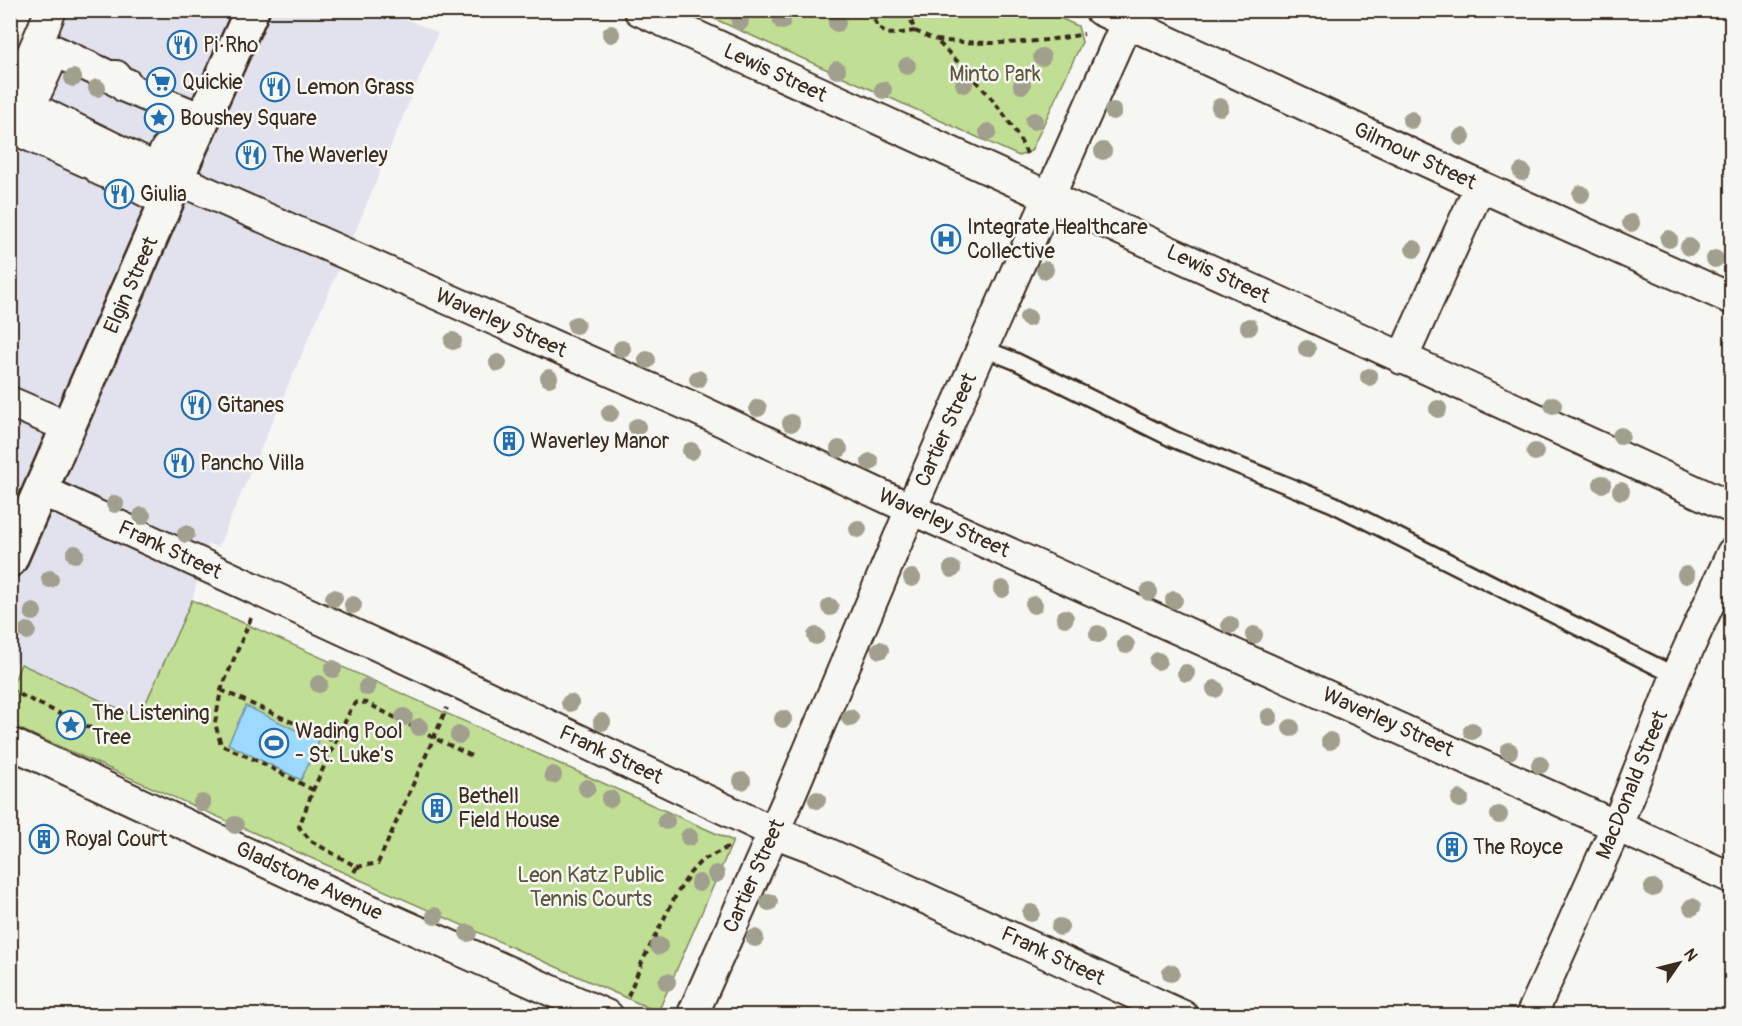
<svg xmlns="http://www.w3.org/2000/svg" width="1742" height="1026" font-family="Pangolin,sans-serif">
<rect width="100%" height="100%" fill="#f6f6f2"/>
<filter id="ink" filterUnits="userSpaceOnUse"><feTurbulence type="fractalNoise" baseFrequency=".0167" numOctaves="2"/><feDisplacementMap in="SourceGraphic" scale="12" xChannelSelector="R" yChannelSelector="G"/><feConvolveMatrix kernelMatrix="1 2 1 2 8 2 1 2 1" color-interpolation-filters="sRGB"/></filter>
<g filter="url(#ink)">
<!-- built -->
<path fill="#e1e2ee" d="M69,11H388L438,33L357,227L218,547L208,544L192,600L139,718L11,659V143Z"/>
<!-- green -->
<path fill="#c1de95" stroke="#7e845a" stroke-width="1.5" d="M697,11H1044L1078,26L1082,42L1031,151L1019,156Z
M192,600L733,841L658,1012L11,725V689L21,664L139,718Z"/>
<!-- water -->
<path fill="#9cd9fd" stroke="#7593a4" stroke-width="1.5" d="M246,706L319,741L301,780L228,744Z"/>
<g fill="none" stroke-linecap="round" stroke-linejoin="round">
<!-- lane casing -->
<g stroke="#3b2a1e" stroke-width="20">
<path id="lane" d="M982,348L1015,361L1173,439L1333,504L1676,676"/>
</g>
<!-- street casing -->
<g stroke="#3b2a1e" stroke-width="34">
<path id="street" d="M639,10L1732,508
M1100,10L1480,186L1732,299
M55,51L113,78L114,76H116L115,80L123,84L124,83L127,84L125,87L188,113L177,139L166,149L150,184L151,194L134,185L100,170L101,168L19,131Z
M24,73L51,10
M12,98L177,179L692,407L911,509L1732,878
M1402,359L1480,186
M10,402L68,427
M41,490L459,683L773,832L818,849L1183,1016
M10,743L343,898L608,1016
M692,1016L790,795L911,509L1132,10
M1531,1016L1617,825L1676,676L1732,553"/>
</g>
<!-- secondary casing -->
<g stroke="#3b2a1e" stroke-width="38">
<path id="secondary" d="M10,560L189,150L252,10"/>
</g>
<!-- path -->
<path stroke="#3b2a1e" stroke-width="4" stroke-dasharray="6 4.5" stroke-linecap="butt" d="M869,10C884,39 885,35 915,31L907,10
M915,31L936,40
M1027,154C1006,108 971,75 936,40C986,45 1035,44 1084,34
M251,618L221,690L215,723L221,745L260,762L313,790
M10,690L99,732
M221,690L336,742
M357,867L378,863L447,708
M354,872L357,867L311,841L299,827L313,790L351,709L357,702L367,703L434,738L474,757
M628,996L643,960L676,895L690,873L701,861L730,846"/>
<!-- lane -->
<use href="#lane" stroke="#f6f6f2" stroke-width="15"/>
<!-- street -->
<use href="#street" stroke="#f6f6f2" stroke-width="30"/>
<!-- secondary -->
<use href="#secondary" stroke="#f6f6f2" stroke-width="33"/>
</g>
<!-- trees -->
<g fill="#a19f8e">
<circle cx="782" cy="21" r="9"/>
<circle cx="740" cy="22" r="9"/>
<circle cx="837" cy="23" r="9"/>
<circle cx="611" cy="34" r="9"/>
<circle cx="1042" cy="57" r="9"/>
<circle cx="907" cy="66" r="9"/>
<circle cx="837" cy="70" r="9"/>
<circle cx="73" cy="78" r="9"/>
<circle cx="964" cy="84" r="9"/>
<circle cx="1022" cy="85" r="9"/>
<circle cx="97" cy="88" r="9"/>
<circle cx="883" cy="90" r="9"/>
<circle cx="1220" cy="107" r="9"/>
<circle cx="1113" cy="111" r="9"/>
<circle cx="1411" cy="120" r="9"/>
<circle cx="1034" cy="121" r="9"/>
<circle cx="988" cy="132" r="9"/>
<circle cx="1462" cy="137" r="9"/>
<circle cx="1103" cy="151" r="9"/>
<circle cx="1522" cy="172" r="9"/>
<circle cx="1581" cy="194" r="9"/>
<circle cx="1631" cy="223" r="9"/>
<circle cx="1669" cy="239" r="9"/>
<circle cx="1689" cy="247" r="9"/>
<circle cx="1414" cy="249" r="9"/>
<circle cx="1715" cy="259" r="9"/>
<circle cx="1045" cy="270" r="9"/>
<circle cx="1028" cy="318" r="9"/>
<circle cx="576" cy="325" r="9"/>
<circle cx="1249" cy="327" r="9"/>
<circle cx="453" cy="341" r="9"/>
<circle cx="622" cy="349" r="9"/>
<circle cx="1307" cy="349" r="9"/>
<circle cx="647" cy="360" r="9"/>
<circle cx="498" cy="363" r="9"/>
<circle cx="1369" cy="377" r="9"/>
<circle cx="549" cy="378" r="9"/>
<circle cx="698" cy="379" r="9"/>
<circle cx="1553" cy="405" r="9"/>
<circle cx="758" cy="408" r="9"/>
<circle cx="1438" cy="409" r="9"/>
<circle cx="610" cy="413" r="9"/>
<circle cx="791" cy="423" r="9"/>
<circle cx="637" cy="427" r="9"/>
<circle cx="1621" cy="436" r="9"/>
<circle cx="839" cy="449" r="9"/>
<circle cx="691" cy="451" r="9"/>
<circle cx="1535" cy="452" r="9"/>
<circle cx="870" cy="462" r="9"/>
<circle cx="1602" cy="484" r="9"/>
<circle cx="1621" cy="491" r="9"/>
<circle cx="115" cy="504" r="9"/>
<circle cx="142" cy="516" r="9"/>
<circle cx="858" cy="529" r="9"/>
<circle cx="186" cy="534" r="9"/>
<circle cx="75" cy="554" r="9"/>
<circle cx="952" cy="569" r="9"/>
<circle cx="1686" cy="575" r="9"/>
<circle cx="912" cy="578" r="9"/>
<circle cx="50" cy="579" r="9"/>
<circle cx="1002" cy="589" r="9"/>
<circle cx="1149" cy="592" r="9"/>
<circle cx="334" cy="598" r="9"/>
<circle cx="1174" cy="600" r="9"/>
<circle cx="353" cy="605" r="9"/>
<circle cx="1034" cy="605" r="9"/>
<circle cx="830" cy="607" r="9"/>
<circle cx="33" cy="612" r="9"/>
<circle cx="1065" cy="618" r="9"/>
<circle cx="1230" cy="625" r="9"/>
<circle cx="27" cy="631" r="9"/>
<circle cx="1098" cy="634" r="9"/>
<circle cx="1254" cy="635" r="9"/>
<circle cx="816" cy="636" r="9"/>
<circle cx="1126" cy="645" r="9"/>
<circle cx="880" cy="650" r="9"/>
<circle cx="1158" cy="661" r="9"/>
<circle cx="333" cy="669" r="9"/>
<circle cx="1186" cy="673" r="9"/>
<circle cx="319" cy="684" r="9"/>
<circle cx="367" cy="687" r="9"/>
<circle cx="1215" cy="689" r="9"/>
<circle cx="570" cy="703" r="9"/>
<circle cx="404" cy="717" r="9"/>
<circle cx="1269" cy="717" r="9"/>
<circle cx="850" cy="718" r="9"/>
<circle cx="783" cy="719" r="9"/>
<circle cx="602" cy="722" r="9"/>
<circle cx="419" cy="727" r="9"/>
<circle cx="1291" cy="728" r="9"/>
<circle cx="1472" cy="731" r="9"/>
<circle cx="459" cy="735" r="9"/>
<circle cx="1330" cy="741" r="9"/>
<circle cx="1509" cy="751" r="9"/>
<circle cx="1540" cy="765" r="9"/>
<circle cx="553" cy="775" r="9"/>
<circle cx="742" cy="781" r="9"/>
<circle cx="587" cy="788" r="9"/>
<circle cx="610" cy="799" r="9"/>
<circle cx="1460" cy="799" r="9"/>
<circle cx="817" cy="800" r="9"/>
<circle cx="202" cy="803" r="9"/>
<circle cx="1499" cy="815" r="9"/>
<circle cx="666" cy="821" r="9"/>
<circle cx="235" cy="825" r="9"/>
<circle cx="689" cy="837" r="9"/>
<circle cx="716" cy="874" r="9"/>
<circle cx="699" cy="883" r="9"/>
<circle cx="1653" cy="888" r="9"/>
<circle cx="769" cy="902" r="9"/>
<circle cx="1692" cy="907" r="9"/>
<circle cx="1031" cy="913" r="9"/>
<circle cx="435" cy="916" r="9"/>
<circle cx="1060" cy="927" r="9"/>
<circle cx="468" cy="933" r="9"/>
<circle cx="755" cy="938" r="9"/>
<circle cx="659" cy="946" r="9"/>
<circle cx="1171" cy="973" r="9"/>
<circle cx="667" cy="982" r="9"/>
</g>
</g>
<!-- icons -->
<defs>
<g id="restaurant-ring" transform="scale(1.5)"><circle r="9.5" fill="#f6f6f2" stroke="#1f6fb2" stroke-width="1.5"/><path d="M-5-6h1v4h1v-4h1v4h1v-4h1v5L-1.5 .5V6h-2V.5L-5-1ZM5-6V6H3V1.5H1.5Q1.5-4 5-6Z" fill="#1f6fb2"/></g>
<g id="supermarket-ring" transform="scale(1.5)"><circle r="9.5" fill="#f6f6f2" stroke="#1f6fb2" stroke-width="1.5"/><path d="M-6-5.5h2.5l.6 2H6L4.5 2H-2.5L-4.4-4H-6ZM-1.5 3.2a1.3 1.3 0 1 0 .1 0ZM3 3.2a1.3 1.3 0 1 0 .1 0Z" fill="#1f6fb2"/></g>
<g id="sight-ring" transform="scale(1.5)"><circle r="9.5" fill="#f6f6f2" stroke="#1f6fb2" stroke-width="1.5"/><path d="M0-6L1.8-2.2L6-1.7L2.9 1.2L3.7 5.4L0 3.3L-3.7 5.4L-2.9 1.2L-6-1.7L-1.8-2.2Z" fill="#1f6fb2"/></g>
<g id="hospital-ring" transform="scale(1.5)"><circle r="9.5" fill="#f6f6f2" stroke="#1f6fb2" stroke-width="1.5"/><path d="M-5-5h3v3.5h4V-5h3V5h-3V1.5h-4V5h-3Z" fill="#1f6fb2"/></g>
<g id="building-ring" transform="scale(1.5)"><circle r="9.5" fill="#f6f6f2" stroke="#1f6fb2" stroke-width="1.5"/><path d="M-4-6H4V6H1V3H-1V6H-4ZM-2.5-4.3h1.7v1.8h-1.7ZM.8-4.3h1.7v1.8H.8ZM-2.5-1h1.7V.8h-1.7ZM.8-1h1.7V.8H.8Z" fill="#1f6fb2"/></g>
<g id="stadium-ring" transform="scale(1.5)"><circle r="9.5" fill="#f6f6f2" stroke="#1f6fb2" stroke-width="1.5"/><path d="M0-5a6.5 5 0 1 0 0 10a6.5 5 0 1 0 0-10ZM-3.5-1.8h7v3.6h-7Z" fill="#1f6fb2"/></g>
</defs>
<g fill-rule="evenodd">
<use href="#restaurant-ring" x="182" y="45"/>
<use href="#supermarket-ring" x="161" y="82"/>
<use href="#restaurant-ring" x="275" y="87"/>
<use href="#sight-ring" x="159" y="118"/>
<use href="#restaurant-ring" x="251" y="155"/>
<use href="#restaurant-ring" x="119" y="194"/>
<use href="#hospital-ring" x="946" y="239"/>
<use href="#restaurant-ring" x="196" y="405"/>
<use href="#building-ring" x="509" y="441"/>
<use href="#restaurant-ring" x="179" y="463"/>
<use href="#sight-ring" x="71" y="725"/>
<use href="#stadium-ring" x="274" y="743"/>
<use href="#building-ring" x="437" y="808"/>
<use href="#building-ring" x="44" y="839"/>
<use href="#building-ring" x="1452" y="847"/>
</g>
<g text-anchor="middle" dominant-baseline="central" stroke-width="5" stroke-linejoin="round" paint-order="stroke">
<!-- poi labels -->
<g font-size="21" fill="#3b2a1e" stroke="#f6f6f2" text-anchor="start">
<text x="203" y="45">Pi·Rho</text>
<text x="182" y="82">Quickie</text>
<text x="296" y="87">Lemon Grass</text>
<text x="180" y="118">Boushey Square</text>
<text x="272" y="155">The Waverley</text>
<text x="140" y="194">Giulia</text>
<text x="967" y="227">Integrate Healthcare<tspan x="967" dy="24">Collective</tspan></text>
<text x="217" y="405">Gitanes</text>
<text x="530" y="441">Waverley Manor</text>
<text x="200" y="463">Pancho Villa</text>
<text x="92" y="713">The Listening<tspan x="92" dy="24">Tree</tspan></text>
<text x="295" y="731">Wading Pool<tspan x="295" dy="24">- St. Luke's</tspan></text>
<text x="458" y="796">Bethell<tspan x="458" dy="24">Field House</tspan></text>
<text x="65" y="839">Royal Court</text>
<text x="1473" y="847">The Royce</text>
</g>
<!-- street labels -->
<g font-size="21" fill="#3b2a1e" stroke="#f6f6f2">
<text transform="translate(775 73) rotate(25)">Lewis Street</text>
<text transform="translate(1415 156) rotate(25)">Gilmour Street</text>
<text transform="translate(1218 274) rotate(25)">Lewis Street</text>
<text transform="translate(131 285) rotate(-66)">Elgin Street</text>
<text transform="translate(501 323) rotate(24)">Waverley Street</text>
<text transform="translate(946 430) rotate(-66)">Cartier Street</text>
<text transform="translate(944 523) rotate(24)">Waverley Street</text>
<text transform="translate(170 550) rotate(25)">Frank Street</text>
<text transform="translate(1388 722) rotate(24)">Waverley Street</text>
<text transform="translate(611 755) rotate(25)">Frank Street</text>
<text transform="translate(1632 785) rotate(-68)">MacDonald Street</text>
<text transform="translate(754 876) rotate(-66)">Cartier Street</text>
<text transform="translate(309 881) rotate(25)">Gladstone Avenue</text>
<text transform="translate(1053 956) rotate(25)">Frank Street</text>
</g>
<!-- park labels -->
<g font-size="21" fill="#5c573c" stroke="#f6f6f2">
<text x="995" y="74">Minto Park</text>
<text x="591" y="875">Leon Katz Public<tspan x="591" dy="24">Tennis Courts</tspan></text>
</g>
</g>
<!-- margin -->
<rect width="1742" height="1026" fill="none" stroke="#f6f6f2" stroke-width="36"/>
<rect x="18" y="18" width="1706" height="990" fill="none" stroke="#3b2a1e" stroke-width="2" filter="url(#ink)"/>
<!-- north arrow -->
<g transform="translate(1679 963) rotate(55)" stroke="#f6f6f2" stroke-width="4.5" paint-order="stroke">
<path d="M0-4.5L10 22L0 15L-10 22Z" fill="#3b2a1e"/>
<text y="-9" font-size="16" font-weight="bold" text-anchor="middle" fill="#3b2a1e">N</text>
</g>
</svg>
